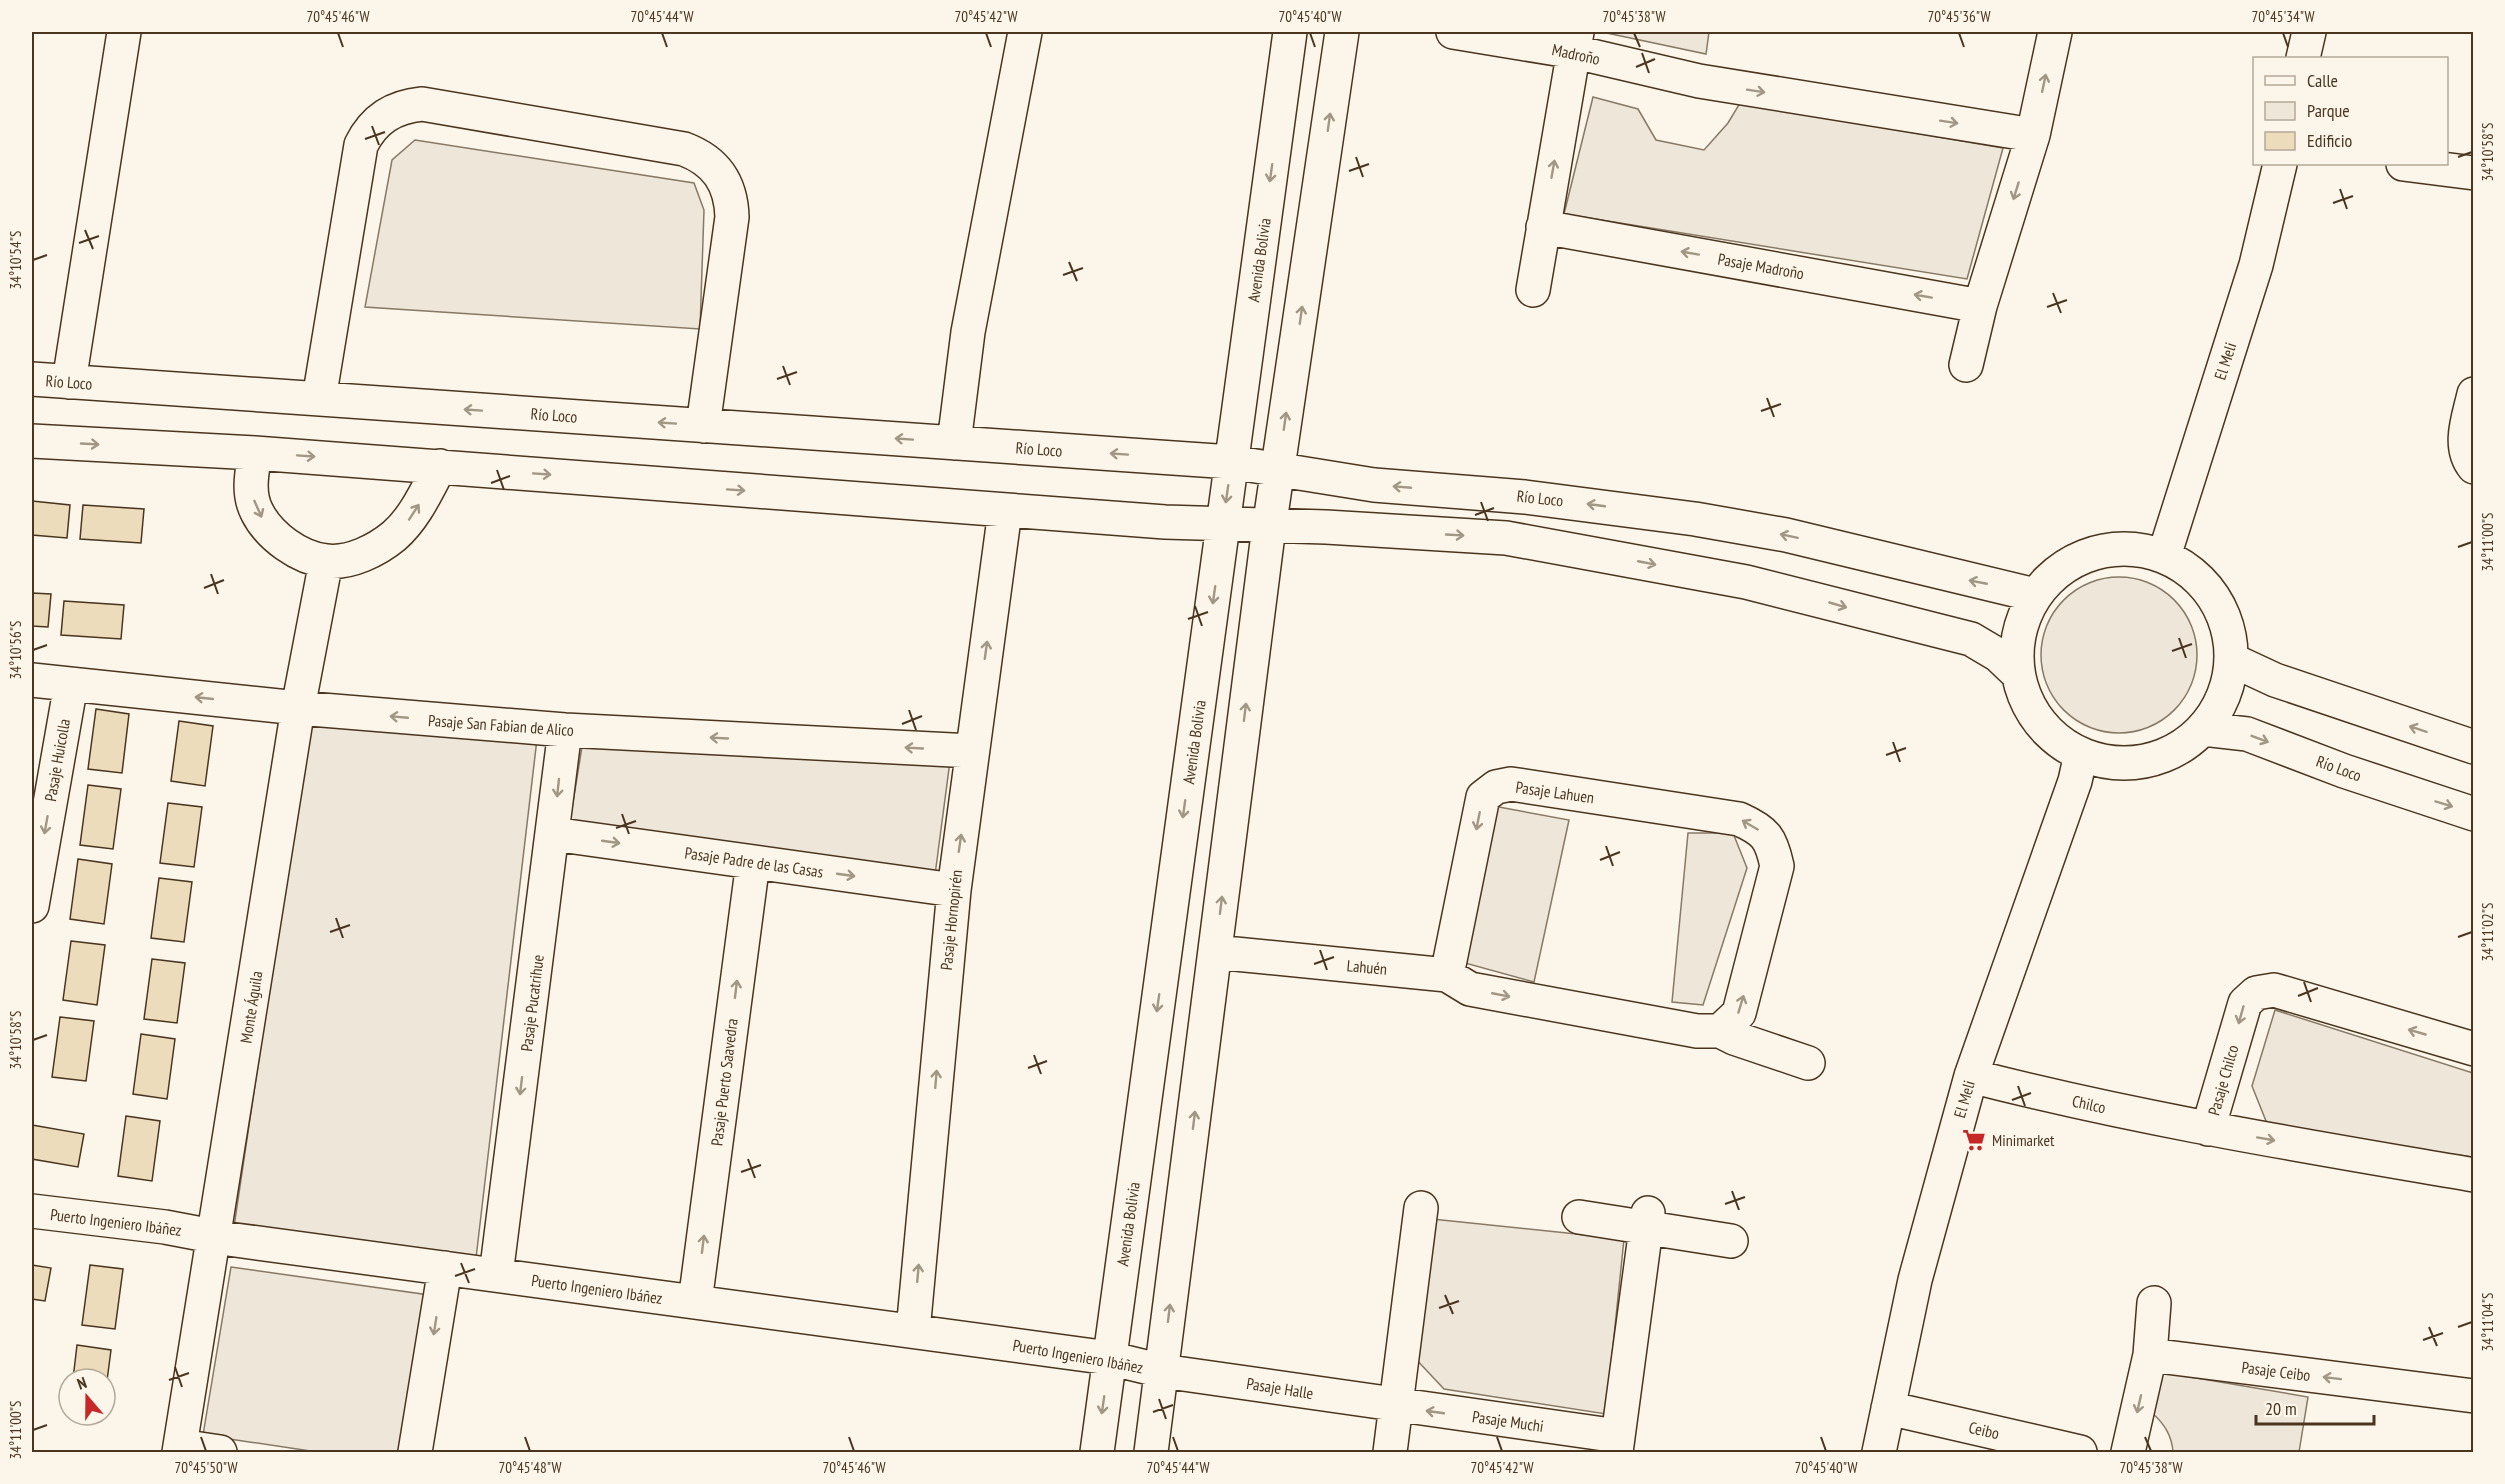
<svg xmlns="http://www.w3.org/2000/svg" width="2505" height="1484" font-family="'PT Sans Narrow',sans-serif">
<rect width="100%" height="100%" fill="#fbf6e9"/>
<!-- green -->
<path fill="#ede6d9" stroke="#887966" stroke-width="1.5" d="M1602,32H1709L1706,54Z
M1593,97L1638,109L1656,140L1704,150L1728,123L1740,103L2003,148L1967,279L1564,214Z
M415,140L694,183L704,210L700,329L365,307L392,160Z
M2041 655a78 78 0 1 1 156 0a78 78 0 1 1-156 0Z
M308,726L537,739L476,1258L234,1227Z
M582,747L950,761L935,875L569,827Z
M1488,805L1569,820L1534,982L1465,963Z
M1688,833H1733L1747,868L1703,1005L1672,1002Z
M2275,1010L2473,1073V1157L2270,1131L2252,1086Z
M1432,1219L1624,1239L1606,1414L1444,1389L1413,1356Z
M231,1267L429,1295L401,1452H317L203,1435Z
M2161,1372L2308,1397L2299,1452H2173C2172,1436 2165,1424 2152,1413Z"/>
<!-- building -->
<path fill="#ecdcbc" stroke="#4a3520" stroke-width="1.5" d="M32,501L70,505L67,538L32,535Z
M83,505L144,509L141,543L80,539Z
M32,593L51,594L48,627L32,626Z
M64,601L124,605L121,639L61,635Z
M96,709L129,714L122,773L88,769Z
M179,721L213,726L205,786L171,781Z
M88,785L121,789L113,849L80,845Z
M168,803L202,807L194,867L160,863Z
M78,859L112,864L104,924L70,919Z
M159,878L192,882L184,942L151,938Z
M71,941L105,945L97,1005L63,1000Z
M152,959L185,963L177,1023L144,1019Z
M60,1017L94,1021L86,1081L52,1077Z
M141,1034L175,1039L167,1099L133,1094Z
M126,1116L160,1121L152,1181L118,1176Z
M32,1125L84,1134L78,1167L32,1159Z
M32,1265L51,1268L45,1301L32,1299Z
M90,1265L123,1269L115,1329L82,1325Z
M77,1345L111,1350L105,1396V1379H73Z"/>
<g fill="none" stroke-linecap="round" stroke-linejoin="round">
<!-- minor casing -->
<g stroke="#4a3520" stroke-width="36">
<path id="minor" d="M1453,32L1575,52L1699,81L2033,135
M2303,58L2309,32
M2403,164L2474,173
M1543,227L1980,306
M1533,290L1577,32
M1966,365L1980,306L2033,135L2055,32
M32,379L1231,462L1374,485L1525,497L1695,519L1786,535L2035,595
M69,382L124,32
M2474,394C2469,417 2457,446 2474,467
M319,399L361,145C374,119 393,107 422,104L684,149C716,161 731,183 732,217L703,426
M32,441L255,453L1165,522L1326,527L1506,538L1746,582L1971,639L1998,655L2018,674
M954,443L968,332L1025,32
M255,453C252,472 247,493 257,512C269,536 299,558 326,561C350,564 377,550 394,536C415,518 427,490 440,466
M2017 656a107 107 0 1 1 214 0a107 107 0 1 1-214 0Z
M2164,556L2256,265L2280,164
M2232,660L2275,680L2474,747
M32,680L298,708L565,730L972,751
M2203,729L2247,734L2344,771L2474,814
M553,834L954,890
M32,906L71,684
M1215,952L1447,975L1470,989L1697,1031H1720L1739,1013L1777,866C1771,838 1766,831 1739,819L1511,784L1496,787L1483,797L1447,975
M1720,1031L1734,1038L1808,1063
M1971,1076C2137,1119 2305,1146 2474,1175
M2208,1129L2245,1003L2256,993L2274,990L2474,1049
M32,1211L165,1227L228,1239L1109,1358L1162,1371L1618,1436
M1579,1217L1731,1241
M496,1275L565,730
M695,1302L753,862
M913,1331L954,890L1005,511
M2150,1355L2474,1396
M1888,1408L2080,1452
M180,1446L220,1452
M179,1452L298,708L326,561
M415,1452L445,1268
M1097,1452L1290,32
M1151,1452L1267,542L1342,32
M1390,1452L1421,1208
M1616,1452L1648,1213
M1879,1452L1915,1280L1971,1076L2075,781L2081,754
M2128,1452L2150,1355L2154,1303"/>
</g>
<!-- minor -->
<use href="#minor" stroke="#fbf6e9" stroke-width="33"/>
</g>
<!-- one-way arrows -->
<defs><path id="oneway-shaft" d="M-6 0H5M1.5-3L5.5 0L1.5 3" fill="none" stroke-width="1.6" stroke-linecap="round" stroke-linejoin="round" transform="scale(1.5)"/></defs>
<g stroke="#a29684">
<use href="#oneway-shaft" transform="translate(2044 83) rotate(-78)"/>
<use href="#oneway-shaft" transform="translate(1756 91) rotate(9)"/>
<use href="#oneway-shaft" transform="translate(1329 122) rotate(-82)"/>
<use href="#oneway-shaft" transform="translate(1949 122) rotate(9)"/>
<use href="#oneway-shaft" transform="translate(1553 169) rotate(-80)"/>
<use href="#oneway-shaft" transform="translate(1271 173) rotate(98)"/>
<use href="#oneway-shaft" transform="translate(2016 191) rotate(107)"/>
<use href="#oneway-shaft" transform="translate(1690 253) rotate(-170)"/>
<use href="#oneway-shaft" transform="translate(1923 296) rotate(-170)"/>
<use href="#oneway-shaft" transform="translate(1301 315) rotate(-82)"/>
<use href="#oneway-shaft" transform="translate(473 410) rotate(-176)"/>
<use href="#oneway-shaft" transform="translate(1285 421) rotate(-82)"/>
<use href="#oneway-shaft" transform="translate(667 423) rotate(-176)"/>
<use href="#oneway-shaft" transform="translate(904 439) rotate(-176)"/>
<use href="#oneway-shaft" transform="translate(90 444) rotate(3)"/>
<use href="#oneway-shaft" transform="translate(1119 454) rotate(-176)"/>
<use href="#oneway-shaft" transform="translate(306 456) rotate(4)"/>
<use href="#oneway-shaft" transform="translate(542 474) rotate(4)"/>
<use href="#oneway-shaft" transform="translate(1402 487) rotate(-175)"/>
<use href="#oneway-shaft" transform="translate(736 490) rotate(4)"/>
<use href="#oneway-shaft" transform="translate(1227 494) rotate(98)"/>
<use href="#oneway-shaft" transform="translate(1596 505) rotate(-172)"/>
<use href="#oneway-shaft" transform="translate(258 509) rotate(66)"/>
<use href="#oneway-shaft" transform="translate(414 512) rotate(-57)"/>
<use href="#oneway-shaft" transform="translate(1455 535) rotate(3)"/>
<use href="#oneway-shaft" transform="translate(1789 536) rotate(-168)"/>
<use href="#oneway-shaft" transform="translate(1647 563) rotate(11)"/>
<use href="#oneway-shaft" transform="translate(1978 582) rotate(-169)"/>
<use href="#oneway-shaft" transform="translate(1214 595) rotate(98)"/>
<use href="#oneway-shaft" transform="translate(1838 605) rotate(16)"/>
<use href="#oneway-shaft" transform="translate(986 650) rotate(-82)"/>
<use href="#oneway-shaft" transform="translate(204 698) rotate(-174)"/>
<use href="#oneway-shaft" transform="translate(1245 712) rotate(-83)"/>
<use href="#oneway-shaft" transform="translate(399 717) rotate(-175)"/>
<use href="#oneway-shaft" transform="translate(2418 729) rotate(-162)"/>
<use href="#oneway-shaft" transform="translate(719 738) rotate(-177)"/>
<use href="#oneway-shaft" transform="translate(2260 739) rotate(21)"/>
<use href="#oneway-shaft" transform="translate(914 748) rotate(-177)"/>
<use href="#oneway-shaft" transform="translate(558 788) rotate(96)"/>
<use href="#oneway-shaft" transform="translate(2444 804) rotate(17)"/>
<use href="#oneway-shaft" transform="translate(1184 809) rotate(98)"/>
<use href="#oneway-shaft" transform="translate(1478 821) rotate(101)"/>
<use href="#oneway-shaft" transform="translate(46 825) rotate(100)"/>
<use href="#oneway-shaft" transform="translate(1750 825) rotate(-150)"/>
<use href="#oneway-shaft" transform="translate(611 842) rotate(8)"/>
<use href="#oneway-shaft" transform="translate(960 843) rotate(-82)"/>
<use href="#oneway-shaft" transform="translate(846 875) rotate(8)"/>
<use href="#oneway-shaft" transform="translate(1221 905) rotate(-83)"/>
<use href="#oneway-shaft" transform="translate(736 989) rotate(-83)"/>
<use href="#oneway-shaft" transform="translate(1501 995) rotate(11)"/>
<use href="#oneway-shaft" transform="translate(1158 1003) rotate(98)"/>
<use href="#oneway-shaft" transform="translate(1741 1004) rotate(-73)"/>
<use href="#oneway-shaft" transform="translate(2241 1015) rotate(106)"/>
<use href="#oneway-shaft" transform="translate(2417 1032) rotate(-164)"/>
<use href="#oneway-shaft" transform="translate(936 1079) rotate(-85)"/>
<use href="#oneway-shaft" transform="translate(521 1086) rotate(97)"/>
<use href="#oneway-shaft" transform="translate(1194 1120) rotate(-83)"/>
<use href="#oneway-shaft" transform="translate(2266 1139) rotate(10)"/>
<use href="#oneway-shaft" transform="translate(703 1244) rotate(-83)"/>
<use href="#oneway-shaft" transform="translate(918 1273) rotate(-85)"/>
<use href="#oneway-shaft" transform="translate(1169 1313) rotate(-83)"/>
<use href="#oneway-shaft" transform="translate(435 1326) rotate(99)"/>
<use href="#oneway-shaft" transform="translate(2332 1378) rotate(-173)"/>
<use href="#oneway-shaft" transform="translate(2139 1404) rotate(103)"/>
<use href="#oneway-shaft" transform="translate(1103 1405) rotate(98)"/>
<use href="#oneway-shaft" transform="translate(1435 1412) rotate(-172)"/>
</g>
<!-- ticks -->
<path fill="none" stroke="#4a3520" stroke-width="2" d="M338,33L343,47M662,33L667,47M986,33L991,47M1310,33L1315,47M1634,33L1640,47M1959,33L1964,47M2283,33L2288,47M1642,53L1649,73M1636,67L1655,59M372,126L379,145M365,139L385,132M1356,157L1363,177M2458,157L2472,152M1349,171L1369,164M2340,189L2347,209M2333,203L2353,196M85,230L93,249M79,243L99,236M33,260L47,255M1069,262L1077,281M1063,275L1083,268M2053,293L2061,313M2047,307L2067,300M783,366L790,385M777,379L797,372M1767,398L1774,417M1761,411L1781,404M497,470L504,490M491,483L510,476M1481,502L1488,521M1475,515L1494,508M2458,547L2472,542M211,574L218,594M204,588L224,580M1195,606L1202,626M1188,619L1208,612M2179,638L2186,658M33,650L47,645M2172,651L2192,644M909,710L916,730M902,724L922,716M1893,742L1900,762M1886,755L1906,748M622,814L629,834M616,828L636,821M1606,846L1613,866M1600,860L1620,852M336,918L343,938M330,932L350,925M2458,937L2472,932M1320,950L1327,970M1314,964L1334,957M2304,982L2311,1002M2298,996L2318,988M33,1040L47,1035M1034,1055L1041,1074M1028,1068L1047,1061M2018,1086L2025,1106M2012,1100L2031,1093M748,1159L755,1178M741,1172L761,1165M1732,1191L1739,1210M1725,1204L1745,1197M461,1263L469,1283M455,1276L475,1269M1445,1295L1453,1314M1439,1308L1459,1301M2429,1327L2437,1346M2458,1327L2472,1322M2423,1340L2443,1333M175,1367L182,1387M169,1380L189,1373M1159,1399L1166,1419M1153,1412L1173,1405M33,1430L47,1425M201,1437L206,1451M525,1437L530,1451M849,1437L854,1451M1173,1437L1178,1451M1497,1437L1502,1451M1821,1437L1826,1451M2145,1437L2151,1451"/>
<!-- icons -->
<defs>
<g id="supermarket-bare" transform="scale(1.8)"><path d="M-6-5.5h2.5l.6 2H6L4.5 2H-2.5L-4.4-4H-6ZM-1.5 3.2a1.3 1.3 0 1 0 .1 0ZM3 3.2a1.3 1.3 0 1 0 .1 0Z" fill="#c62828" stroke="#fbf6e9" stroke-width="2.5" paint-order="stroke"/></g>
</defs>
<g fill-rule="evenodd">
<use href="#supermarket-bare" x="1974" y="1140"/>
</g>
<g text-anchor="middle" dominant-baseline="central" stroke-width="4.5" stroke-linejoin="round" paint-order="stroke">
<!-- street labels -->
<g font-size="16" fill="#4a3520" stroke="#fbf6e9">
<text transform="translate(1576 54) rotate(12)">Madroño</text>
<text transform="translate(1259 260) rotate(-82)">Avenida Bolivia</text>
<text transform="translate(1761 266) rotate(10)">Pasaje Madroño</text>
<text transform="translate(2225 361) rotate(-72)">El Meli</text>
<text transform="translate(69 382) rotate(4)">Río Loco</text>
<text transform="translate(554 415) rotate(4)">Río Loco</text>
<text transform="translate(1039 449) rotate(4)">Río Loco</text>
<text transform="translate(1540 498) rotate(6)">Río Loco</text>
<text transform="translate(501 725) rotate(4)">Pasaje San Fabian de Alico</text>
<text transform="translate(1194 742) rotate(-82)">Avenida Bolivia</text>
<text transform="translate(57 760) rotate(-80)">Pasaje Huicolla</text>
<text transform="translate(2339 768) rotate(20)">Río Loco</text>
<text transform="translate(1555 792) rotate(8)">Pasaje Lahuen</text>
<text transform="translate(754 862) rotate(8)">Pasaje Padre de las Casas</text>
<text transform="translate(951 920) rotate(-84)">Pasaje Hornopirén</text>
<text transform="translate(1367 967) rotate(5)">Lahuén</text>
<text transform="translate(532 1003) rotate(-83)">Pasaje Pucatrihue</text>
<text transform="translate(251 1007) rotate(-81)">Monte Águila</text>
<text transform="translate(2223 1080) rotate(-74)">Pasaje Chilco</text>
<text transform="translate(724 1082) rotate(-83)">Pasaje Puerto Saavedra</text>
<text transform="translate(1964 1099) rotate(-74)">El Meli</text>
<text transform="translate(2089 1104) rotate(12)">Chilco</text>
<text transform="translate(116 1222) rotate(7)">Puerto Ingeniero Ibáñez</text>
<text transform="translate(1128 1224) rotate(-82)">Avenida Bolivia</text>
<text transform="translate(597 1289) rotate(8)">Puerto Ingeniero Ibáñez</text>
<text transform="translate(1078 1356) rotate(10)">Puerto Ingeniero Ibáñez</text>
<text transform="translate(2276 1371) rotate(7)">Pasaje Ceibo</text>
<text transform="translate(1280 1388) rotate(9)">Pasaje Halle</text>
<text transform="translate(1508 1421) rotate(8)">Pasaje Muchi</text>
<text transform="translate(1984 1430) rotate(13)">Ceibo</text>
</g>
<!-- poi labels -->
<g font-size="16" fill="#4a3520" stroke="#fbf6e9" text-anchor="start">
<text x="1992" y="1140">Minimarket</text>
</g>
</g>
<!-- border -->
<rect width="2505" height="1484" fill="none" stroke="#fbf6e9" stroke-width="66"/>
<!-- legend -->
<rect x="2253" y="57" width="195" height="108" fill="#fbf6e9" stroke="#b4a999" stroke-width="1.5"/>
<rect x="2265" y="76" width="30" height="9" fill="#fbf6e9" stroke="#b4a999" stroke-width="1.5"/>
<text x="2307" y="87" font-size="18" fill="#4a3520">Calle</text>
<rect x="2265" y="102" width="30" height="18" fill="#ede6d9" stroke="#b4a999" stroke-width="1.5"/>
<text x="2307" y="117" font-size="18" fill="#4a3520">Parque</text>
<rect x="2265" y="132" width="30" height="18" fill="#ecdcbc" stroke="#b4a999" stroke-width="1.5"/>
<text x="2307" y="147" font-size="18" fill="#4a3520">Edificio</text>
<!-- north arrow -->
<g transform="translate(87 1397) rotate(340)"><circle r="28" fill="#fbf6e9" stroke="#b4a999" stroke-width="1.5"/>
<path d="M0-4.5L10 22L0 15L-10 22Z" fill="#c62828"/>
<text y="-9" font-size="16" font-weight="bold" text-anchor="middle" fill="#4a3520">N</text>
</g>
<!-- scale -->
<path d="M2256 1415v9h118v-9" fill="none" stroke="#4a3520" stroke-width="3"/>
<text x="2265" y="1415" font-size="18" fill="#4a3520" stroke="#fbf6e9" stroke-width="4.5" paint-order="stroke">20 m</text>
<rect x="33" y="33" width="2439" height="1418" fill="none" stroke="#4a3520" stroke-width="2"/>
<g font-size="15" text-anchor="middle" fill="#4a3520">
<text x="338" y="22">70°45'46"W</text>
<text x="662" y="22">70°45'44"W</text>
<text x="986" y="22">70°45'42"W</text>
<text x="1310" y="22">70°45'40"W</text>
<text x="1634" y="22">70°45'38"W</text>
<text x="1959" y="22">70°45'36"W</text>
<text x="2283" y="22">70°45'34"W</text>
<text transform="translate(2488 152) rotate(-90)" y="5">34°10'58"S</text>
<text transform="translate(16 260) rotate(-90)" y="5">34°10'54"S</text>
<text transform="translate(2488 542) rotate(-90)" y="5">34°11'00"S</text>
<text transform="translate(16 650) rotate(-90)" y="5">34°10'56"S</text>
<text transform="translate(2488 932) rotate(-90)" y="5">34°11'02"S</text>
<text transform="translate(16 1040) rotate(-90)" y="5">34°10'58"S</text>
<text transform="translate(2488 1322) rotate(-90)" y="5">34°11'04"S</text>
<text transform="translate(16 1430) rotate(-90)" y="5">34°11'00"S</text>
<text x="206" y="1473">70°45'50"W</text>
<text x="530" y="1473">70°45'48"W</text>
<text x="854" y="1473">70°45'46"W</text>
<text x="1178" y="1473">70°45'44"W</text>
<text x="1502" y="1473">70°45'42"W</text>
<text x="1826" y="1473">70°45'40"W</text>
<text x="2151" y="1473">70°45'38"W</text>
</g>
</svg>
